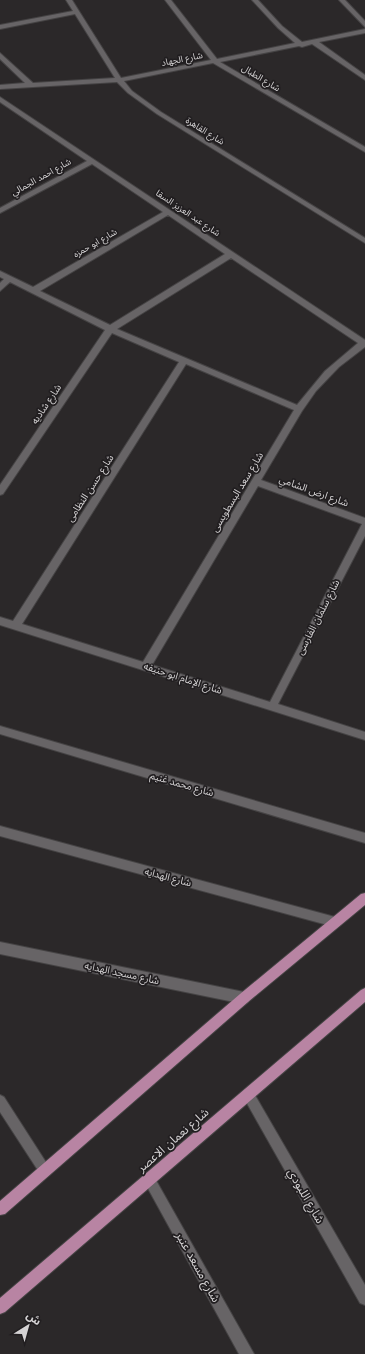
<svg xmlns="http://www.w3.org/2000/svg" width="365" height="1354" font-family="Helvetica,'Noto Sans Arabic',sans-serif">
<rect width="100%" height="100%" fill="#2b2829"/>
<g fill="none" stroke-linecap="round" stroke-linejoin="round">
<!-- minor casing -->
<g stroke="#454344" stroke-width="2">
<path id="minor" d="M66,0H72L121,78L211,60L165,0H171L217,59L295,43L278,28L252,0H258L282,26L302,42L365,29V33L319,42L365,75V80L312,44L302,47L299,46L220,62L365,147V152L213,63L124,81L132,91L161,112L365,238V243L157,114L128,93L117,82L0,89V85L25,83L0,59V53L33,83L115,78L75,14L0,29V25L73,11Z
M339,0H345L365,21V27Z
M0,97L365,340V347L339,367L316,391L302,411L261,480L365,518V536L278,704L365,732V740L0,625V617L13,621L179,362L112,333L3,494L0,495V485L105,330L10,282L0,291V283L4,279L0,277V271L33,287L163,212L92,164L0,213V208L87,161L0,102ZM168,215L225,254L110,325L40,291ZM231,258L358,343L325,371L297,405L117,329ZM186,364L294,410L143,662L22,624ZM258,486L362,524L270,702L152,665Z
M0,726L365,833V843L0,734Z
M0,826L335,917L339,918L341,922L339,926L335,927L0,836Z
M0,942L244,992L248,994L250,998L248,1002L244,1004L0,954Z
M248,1088L252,1090L365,1285V1305L360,1303L244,1098L242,1094L244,1090Z
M0,1095L4,1097L49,1167L51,1171L49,1175L45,1177L41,1175L0,1112Z
M149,1173L153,1175L254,1354H239L145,1183L143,1179L145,1175Z"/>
</g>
<!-- major casing -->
<g stroke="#454344" stroke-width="2">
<path id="major" d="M365,893V905L248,1002L5,1214L0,1215V1201L240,994L361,894Z
M365,988V1002L5,1312L0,1314V1298L361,990Z"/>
</g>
<!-- minor -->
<use href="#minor" fill="#676466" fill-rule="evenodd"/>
<!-- major -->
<use href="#major" fill="#b884a3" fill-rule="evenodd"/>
</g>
<g text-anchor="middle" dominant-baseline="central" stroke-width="3.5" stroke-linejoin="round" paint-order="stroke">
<!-- far-street labels -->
<g font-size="9" fill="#d5d3d4" stroke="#211e20">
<text transform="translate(182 59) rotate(-11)">شارع الجهاد</text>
<text transform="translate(261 78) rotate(31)">شارع الطبال</text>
<text transform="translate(205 131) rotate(32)">شارع القاهرة</text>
<text transform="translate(41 177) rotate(-29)">شارع احمد الجمالي</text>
<text transform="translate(188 213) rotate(34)">شارع عبد العزيز السقا</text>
<text transform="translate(95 243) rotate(-30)">شارع ابو حمزه</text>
</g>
<!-- street labels -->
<g font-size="10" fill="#d5d3d4" stroke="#211e20">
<text transform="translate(46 404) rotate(-56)">شارع شاديه</text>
<text transform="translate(90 488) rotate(-57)">شارع حسن النظامى</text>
<text transform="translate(314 491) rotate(20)">شارع ارض الشامي</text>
<text transform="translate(237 492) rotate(-59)">شارع سعد البسطويسى</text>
<text transform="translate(318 617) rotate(-63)">شارع سلمان الفارسى</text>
<text transform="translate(183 678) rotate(18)">شارع الإمام ابو حنيفه</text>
<text transform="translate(182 784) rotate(16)">شارع محمد غنيم</text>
<text transform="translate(168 877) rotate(15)">شارع الهدايه</text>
<text transform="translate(122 973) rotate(12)">شارع مسجد الهدايه</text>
</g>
<!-- near-street labels -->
<g font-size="12" fill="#d5d3d4" stroke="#211e20">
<text transform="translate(173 1140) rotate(-41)">شارع نعمان الاعصر</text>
<text transform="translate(306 1196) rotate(60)">شارع اللبودي</text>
<text transform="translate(198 1267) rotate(61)">شارع مسعد عنبر</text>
</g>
</g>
<!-- north arrow -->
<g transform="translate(28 1326) rotate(37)" stroke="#211e20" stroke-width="3" paint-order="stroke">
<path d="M0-3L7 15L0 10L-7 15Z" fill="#d5d3d4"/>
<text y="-6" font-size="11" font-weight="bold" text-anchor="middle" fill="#d5d3d4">ش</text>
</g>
</svg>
